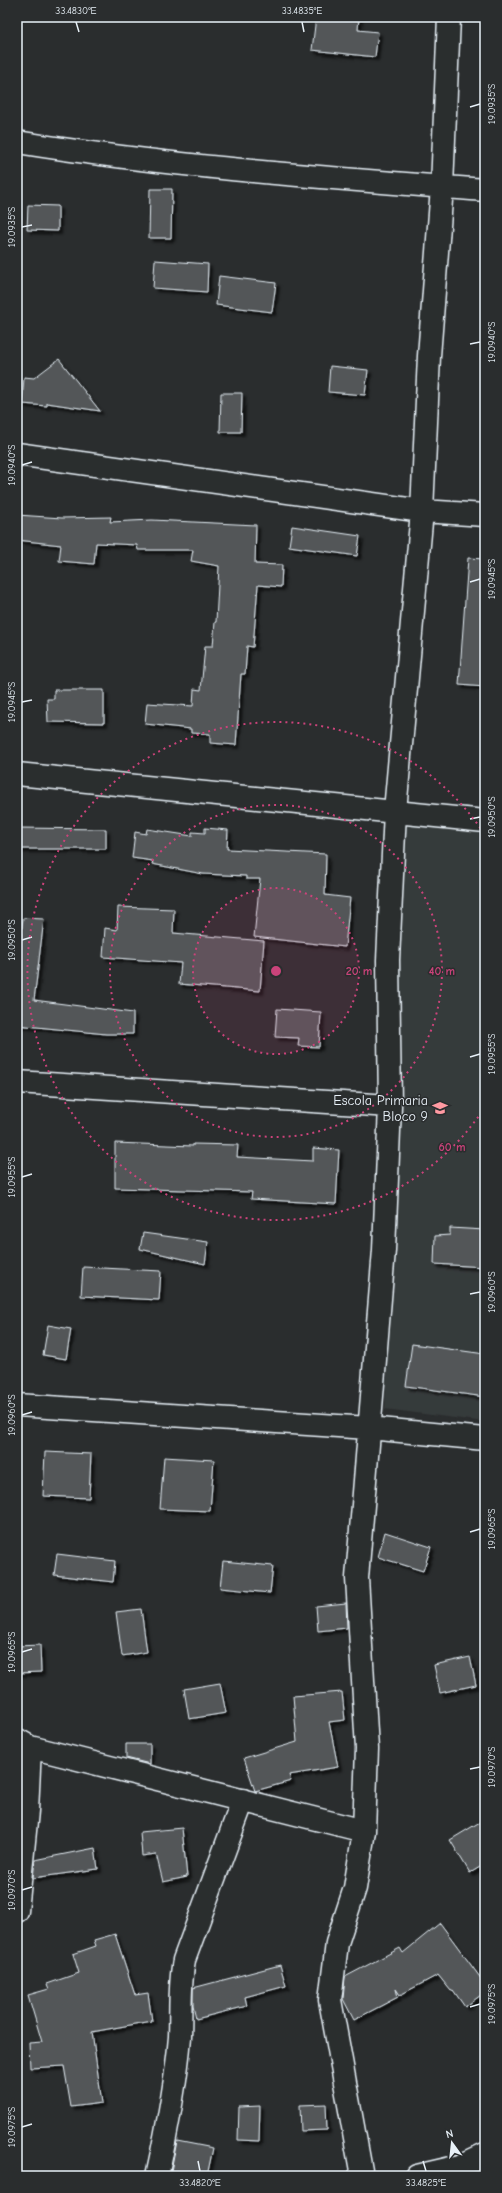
<svg xmlns="http://www.w3.org/2000/svg" width="502" height="2193" font-family="'Comic Neue',sans-serif">
<defs>
<filter id="shadow"><feDropShadow dx="3.5" dy="3.5" stdDeviation="1" flood-color="#0009"/></filter>
</defs>
<rect width="100%" height="100%" fill="#2a2d2e"/>
<filter id="ink" filterUnits="userSpaceOnUse"><feTurbulence type="fractalNoise" baseFrequency=".025" numOctaves="2"/><feDisplacementMap in="SourceGraphic" scale="8" xChannelSelector="R" yChannelSelector="G"/><feConvolveMatrix kernelMatrix="1 2 1 2 8 2 1 2 1" color-interpolation-filters="sRGB"/></filter>
<g filter="url(#ink)">
<!-- built -->
<path fill="#363a3b" d="M404,800L485,808V1422L385,1409Z"/>
<!-- building -->
<path fill="#535759" stroke="#e8f1f8" filter="url(#shadow)" d="M316,17H359L358,30L378,32L375,57L312,50Z
M150,189H172L171,238H149Z
M28,205L58,206V231L27,230Z
M155,260L208,264L207,292L153,288Z
M219,276L276,283L272,312L216,305Z
M59,359L100,411L47,403V406L22,404L24,377L34,378Z
M330,366L368,370L365,395L328,392Z
M221,393H242L241,432H220Z
M17,515L62,518L111,517L110,522L152,520L256,525L255,564L282,565L281,587L258,585L253,647L247,646L245,674H241L236,745L210,743V734L191,733V729L145,724L147,703L193,706L194,689L201,690L205,646H213L215,622H216L219,566L191,561L193,550H138L137,545L96,543L94,564L59,561L61,545L17,540Z
M292,526L360,536L357,556L289,546Z
M468,558L485,559V687L459,685Z
M54,690H104V723L48,722L47,699H54Z
M17,828L106,829V849H17Z
M205,828L228,830L227,849L326,854L325,895L350,898L345,947L254,937L260,879H246V876L203,874L152,864L153,861L132,858L135,832L146,834L147,829L192,836V832L205,833Z
M118,907L174,909L173,933L264,941L260,991L179,984L181,963L103,957L105,928L117,930Z
M23,918L44,919L34,1000L133,1013V1034H106L17,1025V947H20Z
M277,1009L321,1012L319,1047L298,1046L299,1038L275,1037Z
M115,1143L193,1146V1144L238,1145L237,1157L313,1161V1148L339,1150L336,1204L251,1199L252,1192L115,1188Z
M450,1228L485,1230V1267L434,1264L435,1236L450,1235Z
M143,1233L208,1242L205,1264L140,1249Z
M83,1267L161,1271L159,1300L81,1296Z
M48,1325L71,1329L66,1359L43,1355Z
M412,1344L485,1354V1397L406,1386Z
M45,1452L91,1454L89,1498L43,1496Z
M164,1457L214,1460L210,1511L160,1509Z
M385,1532L431,1547L423,1571L378,1557Z
M57,1554L115,1561L113,1582L54,1575Z
M223,1561L273,1566L270,1593L220,1588Z
M346,1603L347,1628L318,1631L316,1606Z
M141,1609L147,1652L122,1656L116,1612Z
M40,1645L41,1672L17,1673V1646Z
M470,1657L476,1685L440,1693L434,1665Z
M220,1683L226,1713L189,1719L184,1689Z
M342,1692L345,1720L329,1722L338,1767L289,1775L291,1781L255,1791L244,1758L297,1742L293,1696Z
M126,1744H150V1764L126,1758Z
M485,1819V1864L470,1873L450,1840Z
M182,1828L187,1877L163,1882L156,1854L142,1856L140,1832Z
M95,1848L98,1869L33,1878L35,1860Z
M440,1923L485,1984V1992L465,2007L453,1990L451,1991L438,1975L400,1995L396,1989L398,1997L354,2020L343,1999L345,1977L400,1948L403,1953Z
M115,1934L135,1995L148,1993L152,2021L92,2032L102,2103L71,2107L64,2066L30,2068L29,2043L42,2042L28,1995L49,1989L47,1984L79,1973L73,1954L96,1946L94,1940Z
M280,1965L286,1986L245,1997L247,2006L196,2019L193,2006V1988Z
M326,2104L327,2130L301,2131L300,2105Z
M260,2106L259,2141L238,2140L239,2107Z
M177,2141L213,2148L207,2176H170Z"/>
<g fill="none" stroke-linecap="round" stroke-linejoin="round">
<!-- minor casing -->
<g stroke="#e8f1f8" stroke-width="25">
<path id="minor" d="M17,142C172,167 329,178 485,190
M17,454L422,511L485,515
M17,774L485,821
M17,1082L390,1106
M17,1405L369,1428L485,1439
M30,1747L364,1831
M17,1911L27,1811L30,1747L18,1740
M157,2176C167,2130 176,2084 180,2037C181,2010 179,1987 184,1960L243,1800
M362,2176L330,2000L337,1943L355,1888L364,1831L367,1749L357,1578L384,1250L390,1106L388,960L395,811L422,511L429,356L442,187L449,17
M417,2176L460,2166L485,2154"/>
</g>
<!-- minor -->
<use href="#minor" stroke="#2a2d2e" stroke-width="22"/>
</g>
</g>
<!-- ticks -->
<path fill="none" stroke="#e8f1f8" stroke-width="1.5" d="M76,22L79,32M302,22L304,32M470,107L480,104M22,227L32,225M470,344L480,342M22,465L32,462M470,582L480,579M22,702L32,700M470,819L480,817M22,940L32,937M470,1057L480,1054M22,1177L32,1174M470,1294L480,1292M22,1415L32,1412M470,1532L480,1529M22,1652L32,1649M470,1769L480,1767M22,1890L32,1887M470,2007L480,2004M22,2127L32,2124M198,2161L200,2171M423,2161L426,2171"/>
<!-- distance rings -->
<circle cx="276" cy="971" r="83" fill="#ca437a" fill-opacity=".12"/>
<g fill="none" stroke="#ca437a" stroke-width="2" stroke-dasharray="2 4">
<circle cx="276" cy="971" r="83"/>
<circle cx="276" cy="971" r="166"/>
<path d="M485 1107A249 249 0 1 1 485 835"/>
</g>
<!-- icons -->
<defs>
<g id="school-bare" transform="scale(1.2)"><path d="M0-5L7-2L0 1L-7-2ZM-4 1L0 2.5L4 1V4Q0 6-4 4Z" fill="#ff9aa2" stroke="#2a2d2e" stroke-width="2.5" paint-order="stroke"/></g>
</defs>
<g fill-rule="evenodd">
<use href="#school-bare" x="440" y="1108"/>
</g>
<g text-anchor="middle" dominant-baseline="central" stroke-width="3" stroke-linejoin="round" paint-order="stroke">
<!-- poi labels -->
<g font-size="14" fill="#e8f1f8" stroke="#2a2d2e" text-anchor="end">
<text x="428" y="1100">Escola Primaria<tspan x="428" dy="16">Bloco 9</tspan></text>
</g>
</g>
<circle cx="276" cy="971" r="6" fill="#ca437a" stroke="#2a2d2e" stroke-width="2"/>
<g font-size="12" text-anchor="middle" font-weight="bold" fill="#ca437a" stroke="#2a2d2e" stroke-width="3" stroke-linejoin="round" paint-order="stroke">
<text x="359" y="975">20 m</text>
<text x="442" y="975">40 m</text>
<text x="452" y="1151">60 m</text>
</g>
<!-- margin -->
<rect width="502" height="2193" fill="none" stroke="#2a2d2e" stroke-width="44"/>
<!-- north arrow -->
<g transform="translate(452 2143) rotate(345)" stroke="#2a2d2e" stroke-width="3" paint-order="stroke">
<path d="M0-3L7 15L0 10L-7 15Z" fill="#e8f1f8"/>
<text y="-6" font-size="11" font-weight="bold" text-anchor="middle" fill="#e8f1f8">N</text>
</g>
<rect x="22" y="22" width="458" height="2149" fill="none" stroke="#e8f1f8" stroke-width="1.5"/>
<g font-size="10" text-anchor="middle" fill="#e8f1f8">
<text x="76" y="14">33.4830°E</text>
<text x="302" y="14">33.4835°E</text>
<text transform="translate(491 104) rotate(-90)" y="4">19.0935°S</text>
<text transform="translate(11 227) rotate(-90)" y="4">19.0935°S</text>
<text transform="translate(491 342) rotate(-90)" y="4">19.0940°S</text>
<text transform="translate(11 465) rotate(-90)" y="4">19.0940°S</text>
<text transform="translate(491 579) rotate(-90)" y="4">19.0945°S</text>
<text transform="translate(11 702) rotate(-90)" y="4">19.0945°S</text>
<text transform="translate(491 817) rotate(-90)" y="4">19.0950°S</text>
<text transform="translate(11 940) rotate(-90)" y="4">19.0950°S</text>
<text transform="translate(491 1054) rotate(-90)" y="4">19.0955°S</text>
<text transform="translate(11 1177) rotate(-90)" y="4">19.0955°S</text>
<text transform="translate(491 1292) rotate(-90)" y="4">19.0960°S</text>
<text transform="translate(11 1415) rotate(-90)" y="4">19.0960°S</text>
<text transform="translate(491 1529) rotate(-90)" y="4">19.0965°S</text>
<text transform="translate(11 1652) rotate(-90)" y="4">19.0965°S</text>
<text transform="translate(491 1767) rotate(-90)" y="4">19.0970°S</text>
<text transform="translate(11 1890) rotate(-90)" y="4">19.0970°S</text>
<text transform="translate(491 2004) rotate(-90)" y="4">19.0975°S</text>
<text transform="translate(11 2127) rotate(-90)" y="4">19.0975°S</text>
<text x="200" y="2186">33.4820°E</text>
<text x="426" y="2186">33.4825°E</text>
</g>
</svg>
